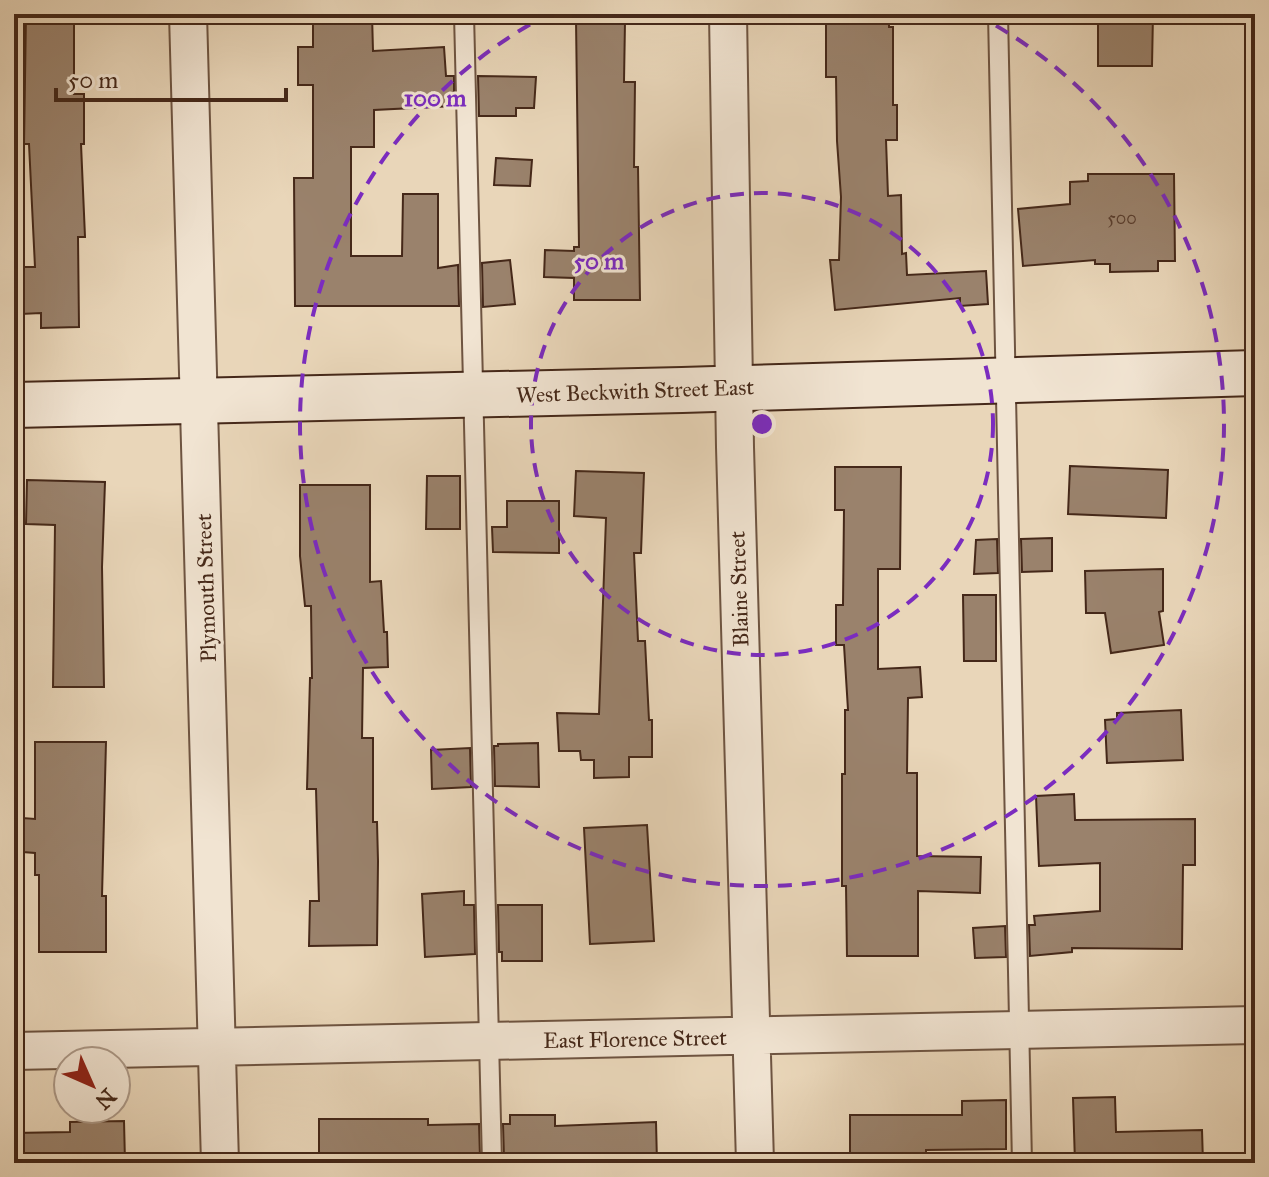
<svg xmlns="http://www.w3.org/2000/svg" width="1269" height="1177" font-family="'IM FELL Great Primer',serif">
<rect width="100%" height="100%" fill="#e9d6b9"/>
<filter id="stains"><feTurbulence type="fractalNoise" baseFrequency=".0025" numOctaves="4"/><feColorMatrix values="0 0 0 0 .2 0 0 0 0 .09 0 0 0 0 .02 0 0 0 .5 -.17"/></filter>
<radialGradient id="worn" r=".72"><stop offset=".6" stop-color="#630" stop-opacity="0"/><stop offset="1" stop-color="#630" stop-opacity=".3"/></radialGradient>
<!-- building -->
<path fill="#9a826c" stroke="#452819" stroke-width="2" d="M26,14H74V94H84V144H81L85,237H78L79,327L41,328V313L21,314V267H35L29,144H24Z
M313,14H372L373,51L444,47L446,76H454V106L374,110V147H351V256H402L403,194H438V268L458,265L459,306H295L294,178H313V85H298V47H313Z
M826,14H889V27H893V105H897V140H886L888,196L901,195L902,254L906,253L907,275L986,271L988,304L960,306V298L835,310L830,260H839L841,197L837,141L836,77H826Z
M1098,14H1153L1152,66H1098Z
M576,20L625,21L624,82H635L634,167H638L640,300H574V278L544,277L545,250L574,251V247H579Z
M478,76L536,77L534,108H516V116H479Z
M496,158L532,160L530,186L494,185Z
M1088,174H1174L1175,261H1158V271L1110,272V264H1095V260L1023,266L1018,209L1070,204V182L1088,181Z
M510,260L515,304L483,307L482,263Z
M1070,466L1168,470L1166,518L1068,514Z
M835,467H901L900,569H878V669L920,667L922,697L908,698L907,773H917V856L981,857L980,893L918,891V956H847L846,886H842V774H845V710H848L844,645H836V605H843L844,510H835Z
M576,471L644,473L641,553H634L638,641H645L649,720H652V757H629V777L594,778V760H581L580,751H559L557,713L599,714L606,518L574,516Z
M427,476H460V529H426Z
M27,480L105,482L102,567L104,687H53L55,525L26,524Z
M300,485H370V582L381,581L384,632H387L388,667L363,668L362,738H373V822H377L378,861L377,945L309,946L310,901H319L316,789H307L310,678H312L311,606H305L300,556Z
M507,501H559V553L493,552L492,527H507Z
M1052,538V571L1022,572L1021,539Z
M997,539L998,573L974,574L976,540Z
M1163,569V611L1159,612L1164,645L1111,653L1105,613H1086L1085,571Z
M963,595H996V661H964Z
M1181,710L1183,760L1107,763L1105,720L1117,719V713Z
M35,742H106L102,896H106V952H39V875H35V853L23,852V818L35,819Z
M538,743L539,787L495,786L494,746H498V744Z
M470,748L471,787L432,789L431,750Z
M1074,794L1075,820L1195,819V865H1183L1182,949L1072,948V952L1030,956L1029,925H1035L1034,916L1100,911V863L1039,866L1036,796Z
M647,825L654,941L590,944L584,828Z
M464,891V905H474L475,954L425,957L422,894Z
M498,905H542V961H502V952H499Z
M1005,926L1006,957L975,958L973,928Z
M1115,1097L1116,1132L1202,1130L1203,1163H1075L1073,1098Z
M1006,1100V1149L926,1150V1163H850V1115H962V1101Z
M510,1115H555V1126L656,1122L657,1163H509V1158H504L503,1124H510Z
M319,1119H428V1125L479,1124L480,1158L427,1159V1162H319Z
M124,1121L125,1162L14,1163V1133L70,1132V1122Z"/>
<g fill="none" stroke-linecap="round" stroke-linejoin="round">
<!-- lane casing -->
<g stroke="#6e5441" stroke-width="22">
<path id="lane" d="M464,14L492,1163
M998,14L1022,1163"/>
</g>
<!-- street casing -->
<g stroke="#6e5441" stroke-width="40">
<path id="street" d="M188,14L220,1163
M728,14L735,447L755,1163
M14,1051L1255,1025"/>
</g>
<!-- secondary casing -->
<g stroke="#452819" stroke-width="48">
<path id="secondary" d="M14,405L682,390L1255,373"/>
</g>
<!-- lane -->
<use href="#lane" stroke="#f1e4d2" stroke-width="18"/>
<!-- street -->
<use href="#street" stroke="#f1e4d2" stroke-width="36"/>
<!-- secondary -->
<use href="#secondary" stroke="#f1e4d2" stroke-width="44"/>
</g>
<!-- distance rings -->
<g fill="none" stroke="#7b2cbf" stroke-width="4" stroke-dasharray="14 10">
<circle cx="762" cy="424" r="231"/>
<path d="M975 14A462 462 0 1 1 549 14"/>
</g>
<g text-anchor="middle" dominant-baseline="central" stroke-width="6" stroke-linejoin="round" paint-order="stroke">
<!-- number labels -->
<g font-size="18" fill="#5a3e2e">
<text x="1122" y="218">500</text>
</g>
<!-- street labels -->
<g font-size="22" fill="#452819" stroke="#f1e4d2">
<text transform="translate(635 391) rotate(-2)">West Beckwith Street East</text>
<text transform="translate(206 588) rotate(-92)">Plymouth Street</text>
<text transform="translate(739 589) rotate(-92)">Blaine Street</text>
<text transform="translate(635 1039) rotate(-1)">East Florence Street</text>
</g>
</g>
<circle cx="762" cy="424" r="12" fill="#7b2cbf" stroke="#f1e4d2" stroke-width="4"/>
<g font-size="24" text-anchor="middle" font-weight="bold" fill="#7b2cbf" stroke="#f1e4d2" stroke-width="6" stroke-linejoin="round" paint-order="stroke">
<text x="435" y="106">100 m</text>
<text x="599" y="269">50 m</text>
</g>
<!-- margin -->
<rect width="1269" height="1177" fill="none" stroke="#e9d6b9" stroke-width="48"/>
<rect x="16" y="16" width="1237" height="1145" fill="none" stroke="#452819" stroke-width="4"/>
<rect x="24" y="24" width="1221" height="1129" fill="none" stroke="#452819" stroke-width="2"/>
<!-- north arrow -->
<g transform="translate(92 1085) rotate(135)"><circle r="38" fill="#f1e4d2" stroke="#ac9988" stroke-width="2"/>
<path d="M0-6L14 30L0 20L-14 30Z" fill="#8f2418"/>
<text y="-12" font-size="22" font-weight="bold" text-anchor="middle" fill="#452819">N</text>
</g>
<!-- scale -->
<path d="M56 88v12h230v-12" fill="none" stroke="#452819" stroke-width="4"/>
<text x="68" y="88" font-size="24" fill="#452819" stroke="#f1e4d2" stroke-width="6" paint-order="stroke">50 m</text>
<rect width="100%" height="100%" filter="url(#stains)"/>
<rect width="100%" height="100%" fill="url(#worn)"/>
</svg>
